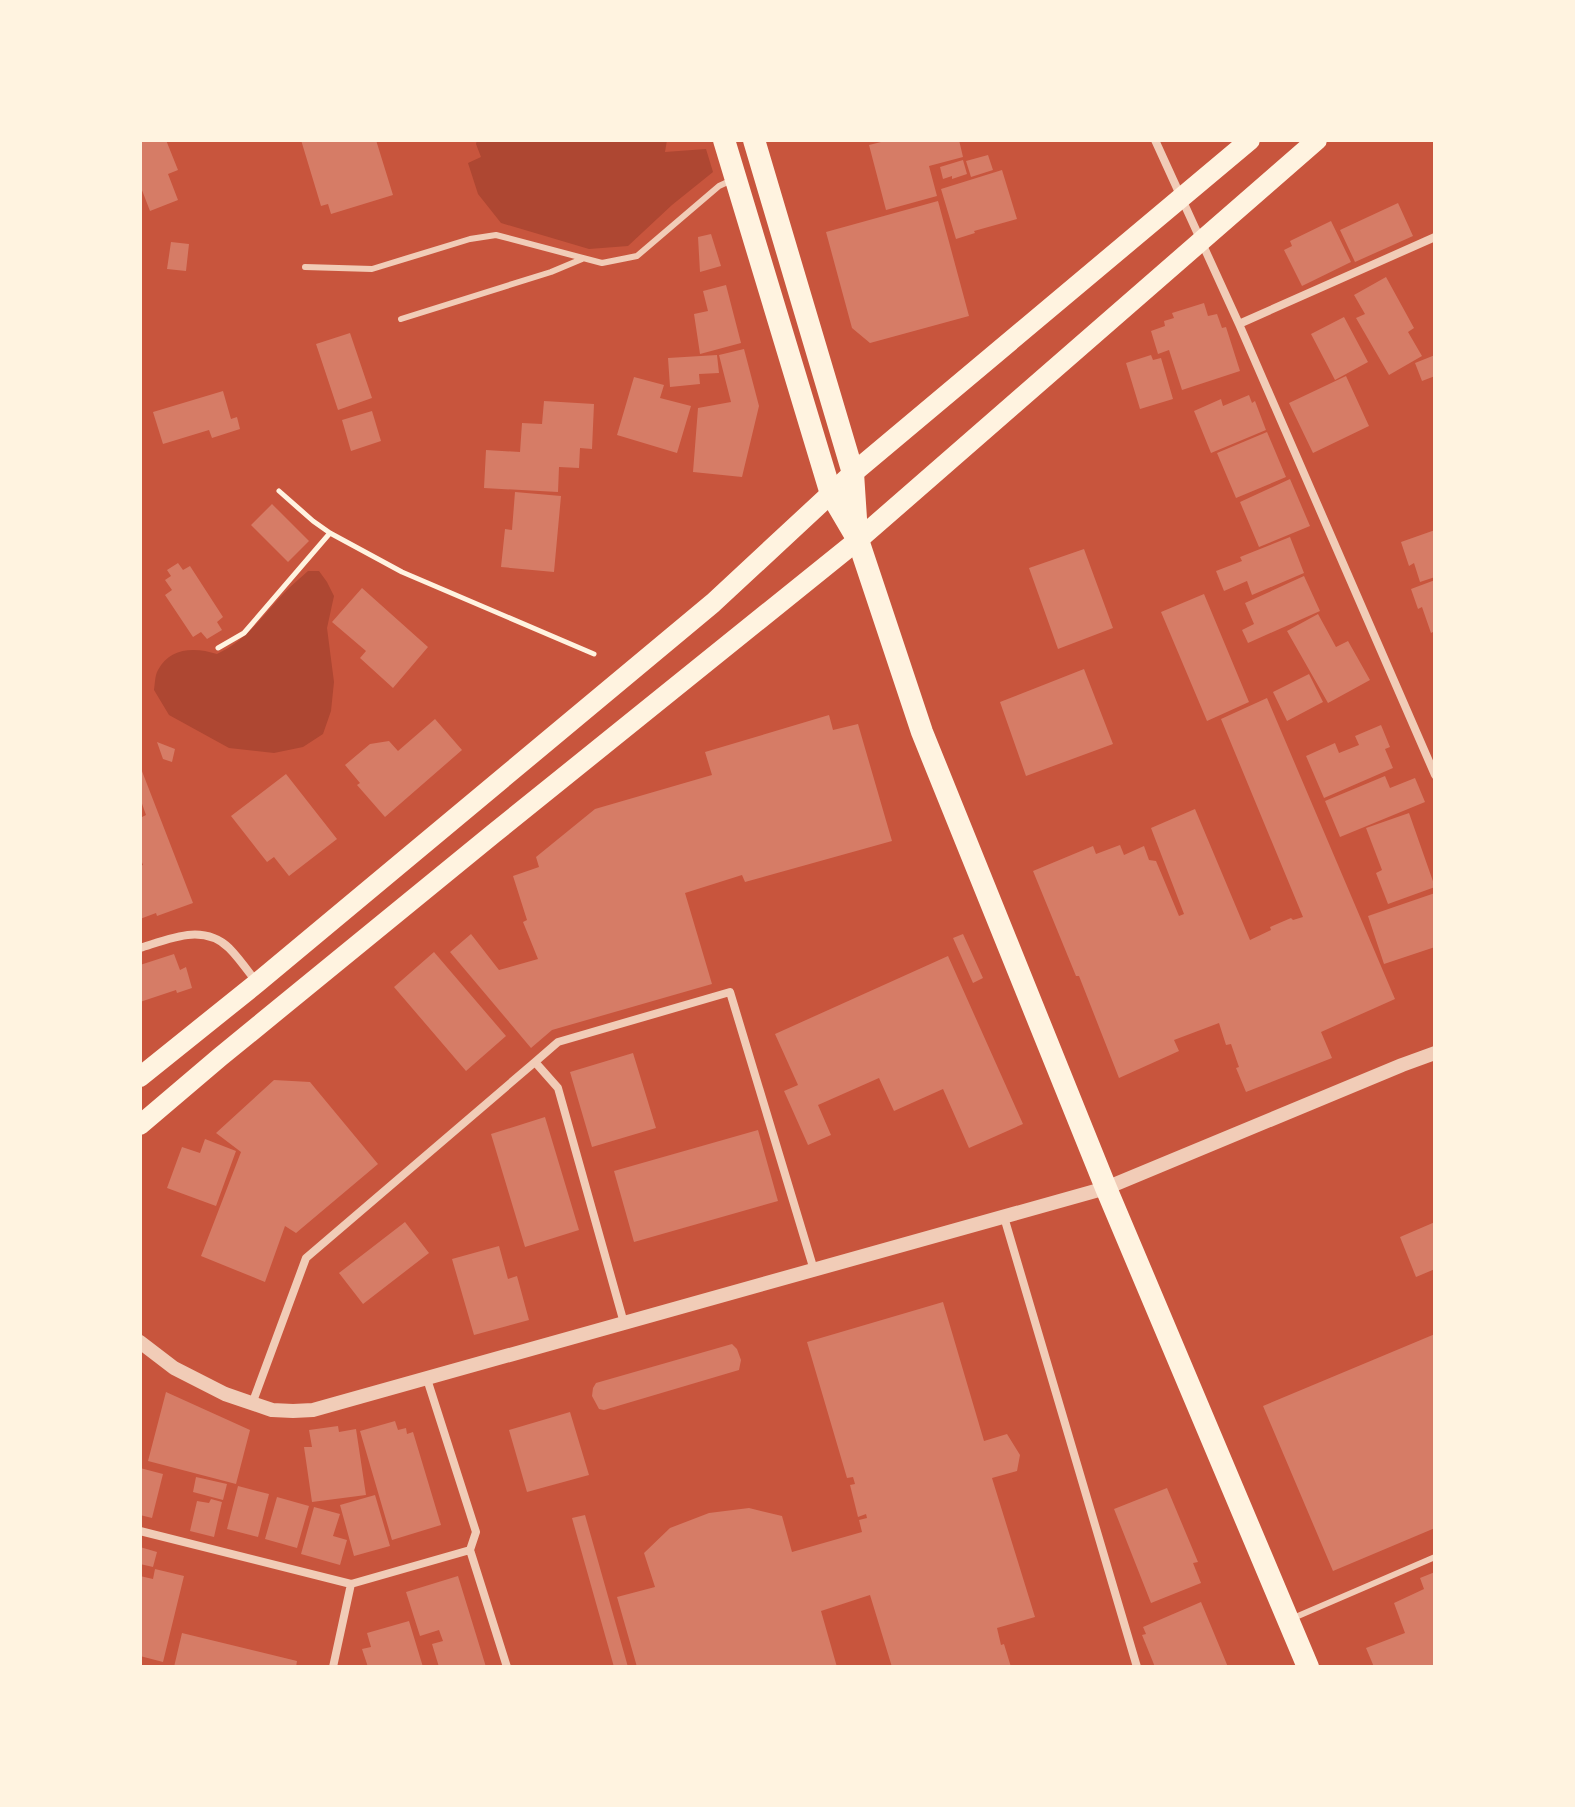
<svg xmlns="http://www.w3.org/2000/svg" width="1575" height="1807" font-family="Literata,serif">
<rect width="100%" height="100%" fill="#c8553d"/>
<!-- green -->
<path fill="#ae4732" d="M477,140H667L665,152L706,149L713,172L672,205L628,246L589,249L501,223L478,194L468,163L481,157L476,144Z
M308,571H319L327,582L334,596L327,628L334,682L331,711L323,734L303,747L274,753L229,748L169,715L154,690C155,683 155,675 158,670C170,647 195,647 217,654C248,640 265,612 289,588C295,582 302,577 308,571Z"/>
<!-- building -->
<path fill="#d67c66" d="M140,140H166L178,170L168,174L178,200L150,211L140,185Z
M301,140H376L393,195L331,214L328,204L321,206Z
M889,140H959L963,157L929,166L937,196L886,210L869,145Z
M988,155L993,170L971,177L966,161Z
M963,160L967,174L952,179V176L943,179L940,167Z
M1002,170L1017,219L974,231L975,233L956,239L941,189Z
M938,201L969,316L870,343L852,328L826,232Z
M1398,203L1413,236L1355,262L1340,230Z
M1331,221L1351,262L1302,286L1284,250L1292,246L1290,241Z
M711,234L721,266L700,272L698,237Z
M171,242L189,244L186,271L167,269Z
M1386,277L1414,328L1408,332L1422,356L1389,375L1356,318L1365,314L1354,295Z
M726,285L741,343L700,354L694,314L708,311L703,291Z
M1204,303L1208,316L1217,314L1222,328L1226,327L1240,371L1182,390L1169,350L1158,354L1151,331L1165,326L1164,321L1174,318L1172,313Z
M1344,317L1368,362L1335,380L1311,334Z
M350,333L372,398L338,410L316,344Z
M744,349L759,406L742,477L693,472L698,408L731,402L719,355Z
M717,355L719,373L699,374L700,384L670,387L668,358Z
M1151,355L1153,360L1161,358L1173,399L1140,409L1126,363Z
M1435,355V376L1422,381L1415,363Z
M1346,376L1369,426L1313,453L1289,403Z
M634,377L664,385L660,398L691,406L677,453L617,435Z
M223,391L231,419L237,417L240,429L212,438L209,430L163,444L153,412Z
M1249,395L1252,403L1255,401L1266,430L1211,453L1194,411L1221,399L1223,406Z
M544,401L594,404L592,449L580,448L579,468L559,467L558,492L484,488L486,450L520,452L522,423L542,424Z
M372,411L381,441L351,451L342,420Z
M1267,432L1286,477L1236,498L1217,453Z
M1290,479L1310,526L1259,547L1240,502Z
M515,492L561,496L554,572L501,567L505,529L512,530Z
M272,504L309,541L288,562L251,525Z
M1435,530V577L1420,582L1414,563L1409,566L1401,542Z
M1290,537L1304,573L1252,595L1247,581L1224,591L1216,571L1242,561L1240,557Z
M1084,549L1113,628L1058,649L1029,568Z
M178,563L183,570L190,566L223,617L217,622L222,630L207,639L201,632L193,637L165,595L172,590L165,580L171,576L167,570Z
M1304,576L1320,611L1248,643L1242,630L1254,624L1245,603Z
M1435,580V631L1431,633L1422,607L1418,609L1411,589Z
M362,588L428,647L393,688L360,658L366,651L332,622Z
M1204,594L1249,702L1207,721L1161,612Z
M1318,614L1336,647L1348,641L1370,680L1328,703L1287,631Z
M1084,669L1113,744L1026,776L1000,702Z
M1309,674L1323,702L1287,721L1273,692Z
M1267,698L1395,999L1321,1032L1332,1058L1246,1092L1236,1068L1239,1067L1231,1044L1226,1045L1219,1023L1174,1040L1179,1051L1119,1078L1079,976H1076L1033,871L1093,846L1096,854L1120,845L1124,855L1144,846L1149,860L1156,861L1179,916L1184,914L1151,828L1195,809L1250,940L1271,930L1270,927L1291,918L1293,920L1303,917L1221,719Z
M829,715L833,730L858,724L892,841L745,882L742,875L685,893L712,984L552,1030L531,1048L450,952L471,934L499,970L538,959L523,922L527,920L513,876L539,867L536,857L595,809L712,775L705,752Z
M435,719L462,750L385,817L357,785L360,783L345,765L370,744L389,741L398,751Z
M1381,725L1390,747L1385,749L1393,768L1324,798L1306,756L1335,743L1339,753L1359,745L1355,736Z
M157,742L175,749L172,762L163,759Z
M140,766L193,903L157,916L156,913L140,919V866L143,865L140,857V818L146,815L140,798Z
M286,774L337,839L289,876L274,857L267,862L231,816Z
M1385,776L1390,788L1415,778L1425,802L1340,837L1325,801Z
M1409,813L1435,887L1388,904L1376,873L1382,870L1366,828Z
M1435,893V947L1384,964L1368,916Z
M963,934L983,978L973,983L953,938Z
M434,952L506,1036L466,1071L394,987Z
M174,954L180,970L186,967L192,988L177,993L176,990L140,1002V965Z
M948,956L1023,1124L969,1148L943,1089L894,1111L879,1078L818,1105L831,1135L808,1145L784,1091L798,1085L775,1034Z
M633,1053L656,1128L592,1147L570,1072Z
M274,1080L310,1082L378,1164L296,1233L285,1226L265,1282L201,1256L241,1152L216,1133Z
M545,1117L579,1230L525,1247L491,1134Z
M758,1130L778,1201L634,1242L614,1171Z
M205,1139L236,1151L216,1206L167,1188L182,1147L200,1153Z
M405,1222L429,1253L363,1304L339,1273Z
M1435,1222V1269L1416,1277L1400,1237Z
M499,1246L508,1279L517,1276L529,1320L474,1335L452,1259Z
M943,1302L984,1441L1007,1434L1020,1455L1017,1471L992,1478L1035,1617L997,1628L1001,1645L1004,1644L1011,1667H892L870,1595L821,1611L837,1667H637L617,1597L655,1587L644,1553L670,1528L709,1513L749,1508L782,1516L792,1552L862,1532L859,1520L867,1518L866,1514L858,1517L850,1485L855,1484L853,1477L847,1478L807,1342Z
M1435,1334V1528L1333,1571L1263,1406Z
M732,1344L737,1349L741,1360L739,1370L604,1410L599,1409L592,1396L593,1388L596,1383Z
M166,1392L250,1430L236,1484L148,1461Z
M570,1412L589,1475L527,1492L509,1430Z
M395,1421L398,1430L406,1428L407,1434L413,1432L441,1525L392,1540L360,1431Z
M338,1426L339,1432L356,1429L366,1495L312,1502L304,1447H312L309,1430Z
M140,1468L163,1474L152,1518L140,1515Z
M196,1477L227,1484L223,1500L193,1492Z
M238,1486L269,1494L258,1537L227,1529Z
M1167,1488L1198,1562L1193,1563L1201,1583L1151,1603L1114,1509Z
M375,1495L390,1546L354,1556L340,1505Z
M277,1497L309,1506L297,1548L265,1539Z
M211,1499L222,1502L214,1537L190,1531L197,1501L209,1503Z
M314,1507L340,1514L333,1536L347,1540L340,1565L301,1554Z
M585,1515L628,1667H614L572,1518Z
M140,1547L157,1552L153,1567L140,1564Z
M155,1569L184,1576L163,1662L140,1656V1576L153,1579Z
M1435,1572V1667H1374L1366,1648L1405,1633L1394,1603L1424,1589L1420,1578Z
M458,1576L486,1667H439L432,1644L443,1641L439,1630L420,1636L406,1592Z
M1201,1602L1228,1667H1155L1142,1635L1146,1634L1143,1627Z
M409,1621L423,1667H368L362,1649L371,1647L367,1633Z
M182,1633L297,1661L296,1667H174Z"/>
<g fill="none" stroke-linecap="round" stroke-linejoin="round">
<!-- path -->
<path stroke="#fff3e0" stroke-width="5" d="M279,491L313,521L330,533L402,572L594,654
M218,648L244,633L330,533"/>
<!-- service -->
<path stroke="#f1ccb7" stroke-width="6" d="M305,267L372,269L470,239L496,235L602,263L637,256L719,186L732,180
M401,319L551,272L582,259
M1291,1619L1435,1557"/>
<!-- minor -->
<path stroke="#f1ccb7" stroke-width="8" d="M1155,140L1239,324L1435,775
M1239,324L1435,237
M140,948C169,939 203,923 229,948C239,958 248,971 257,983
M535,1062L558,1042L730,992L814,1270
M1004,1217L1137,1667
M427,1379L476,1532L470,1550L507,1667
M252,1404L306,1258L535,1062L558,1088L624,1323
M140,1531L351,1584L470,1550
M333,1667L351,1584"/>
<!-- tertiary -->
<path stroke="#f1ccb7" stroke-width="14" d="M140,1342L174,1368L225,1394L272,1410L293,1411L313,1410L1106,1188L1402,1065L1435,1053"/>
<!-- primary -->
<path stroke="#fff3e0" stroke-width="20" d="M140,1077L257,983L713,603L853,473L1250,140
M140,1125L220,1057L493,834L858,540L1317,140"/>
<!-- trunk -->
<path stroke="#fff3e0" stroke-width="22" d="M724,140L831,494L858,540L922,732L1106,1188L1308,1667
M754,140L853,473L857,534"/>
</g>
<!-- border -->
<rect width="1575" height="1807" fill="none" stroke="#fff3e0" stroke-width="284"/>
</svg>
